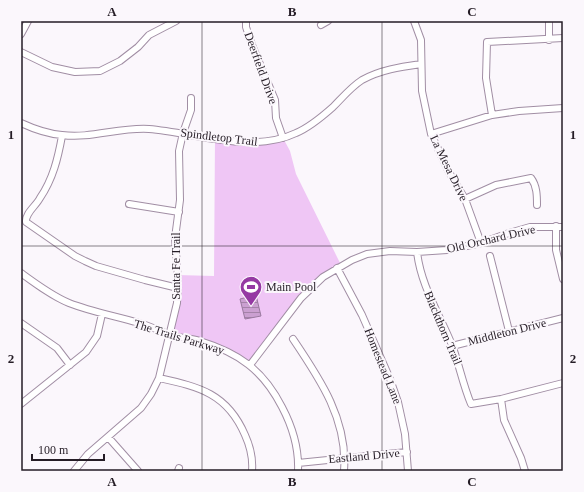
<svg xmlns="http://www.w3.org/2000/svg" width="584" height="492" font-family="'Times New Roman',serif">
<defs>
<pattern id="water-rules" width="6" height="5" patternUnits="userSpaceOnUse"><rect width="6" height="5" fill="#cba0d1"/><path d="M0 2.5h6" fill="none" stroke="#a582a9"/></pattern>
</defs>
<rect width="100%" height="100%" fill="#fbf7fc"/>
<!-- green -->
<path fill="#efc6f5" d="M215,138L246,142L283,138L290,151L296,174L341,265L311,288L250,365L228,352L170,335L177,275L214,276Z"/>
<!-- water -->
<path fill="url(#water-rules)" stroke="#99799e" d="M256,295L261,316L245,319L240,299Z"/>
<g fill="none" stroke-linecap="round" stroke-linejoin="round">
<!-- minor casing -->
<g stroke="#a18ea4" stroke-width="8">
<path id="minor" d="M246,21V27L252,45L275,100L276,118L283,138
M414,21L421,40L422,91L431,134L449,172L465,199L481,243
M549,21V40
M321,25L328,21
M21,34L28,21
M21,52L52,67L75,72L100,71L120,61L138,47L149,35L176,21
M492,115L486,78L487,42L563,38
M21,123C34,129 48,134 62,135C90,139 120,127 149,129C196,133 252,154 296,133C308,128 324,115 333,107C342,98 351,87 362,80C380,70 400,67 421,64
M431,134L492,115L519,111L563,108
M62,136C58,158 53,179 40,198C36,206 25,213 26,222L75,256L85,261L96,266L145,280L178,288
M465,199L496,185L531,178C537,186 537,196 537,205
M129,204L179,212
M556,226V250L563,279
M417,252C421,286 439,313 452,345C459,364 463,385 471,404L501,399L563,383
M490,256L509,331
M337,268L362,315L390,379L398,402L405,434L408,471
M21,273C36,284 52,296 69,303C92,312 116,316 139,323C150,326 160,331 170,335C180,338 190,338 200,341C239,353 263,370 282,407C292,426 299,449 298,471
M21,323L57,348L70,365
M293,339C320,379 348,420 344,471
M452,346L563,318
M250,365L301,298L323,277L352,260L367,254L390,251L417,252L447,250L481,243L509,233L530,227H563
M159,378C199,387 227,393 245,435C250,446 253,459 252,471
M501,399L504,420L521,458L525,471
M21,404L86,352L97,336L102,314
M108,437L138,471
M298,463L407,452
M74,471L88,454L141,408L151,394L159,378L177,303L178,279L175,238L180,200L179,151L183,133L191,110V98
M178,471L179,468"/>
</g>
<!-- minor -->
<use href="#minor" stroke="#fff" stroke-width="6"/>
</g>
<!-- grid -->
<path fill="none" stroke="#251d26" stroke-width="1" stroke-opacity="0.55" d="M202,21V471M382,21V471M21,246H563"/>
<!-- icons -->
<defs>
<g id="stadium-pin" transform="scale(1.15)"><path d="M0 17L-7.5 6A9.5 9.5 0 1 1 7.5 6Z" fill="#9539a3" stroke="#fbf7fc"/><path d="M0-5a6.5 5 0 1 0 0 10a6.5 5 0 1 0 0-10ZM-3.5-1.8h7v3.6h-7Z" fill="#fff"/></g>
</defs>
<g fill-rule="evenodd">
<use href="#stadium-pin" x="251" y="287"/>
</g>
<g text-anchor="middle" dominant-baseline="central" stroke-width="4" stroke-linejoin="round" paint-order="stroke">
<!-- street labels -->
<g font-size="12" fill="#251d26" stroke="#fbf7fc">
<text transform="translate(261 68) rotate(70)">Deerfield Drive</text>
<text transform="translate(219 137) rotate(7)">Spindletop Trail</text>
<text transform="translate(449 168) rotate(64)">La Mesa Drive</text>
<text transform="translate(491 239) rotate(-13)">Old Orchard Drive</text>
<text transform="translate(176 266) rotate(-90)">Santa Fe Trail</text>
<text transform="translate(443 328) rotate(67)">Blackthorn Trail</text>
<text transform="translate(507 332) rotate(-14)">Middleton Drive</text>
<text transform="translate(179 337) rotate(17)">The Trails Parkway</text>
<text transform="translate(383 366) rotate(68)">Homestead Lane</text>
<text transform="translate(364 456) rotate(-5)">Eastland Drive</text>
</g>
<!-- poi labels -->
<g font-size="12" fill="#251d26" stroke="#fbf7fc" text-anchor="start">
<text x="266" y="287">Main Pool</text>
</g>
</g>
<!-- border -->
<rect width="584" height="492" fill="none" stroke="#fbf7fc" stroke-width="44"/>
<!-- scale -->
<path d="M32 454v6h72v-6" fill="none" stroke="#251d26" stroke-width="2"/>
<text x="38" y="454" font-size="12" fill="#251d26" stroke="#fbf7fc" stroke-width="3" paint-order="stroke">100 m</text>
<rect x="22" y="22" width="540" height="448" fill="none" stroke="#251d26" stroke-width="1.5"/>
<g font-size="13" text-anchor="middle" font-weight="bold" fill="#251d26">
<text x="112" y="16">A</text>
<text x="292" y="16">B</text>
<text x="472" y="16">C</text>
<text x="11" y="139">1</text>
<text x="573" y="139">1</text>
<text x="11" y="363">2</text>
<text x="573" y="363">2</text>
<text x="112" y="486">A</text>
<text x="292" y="486">B</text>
<text x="472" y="486">C</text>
</g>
</svg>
